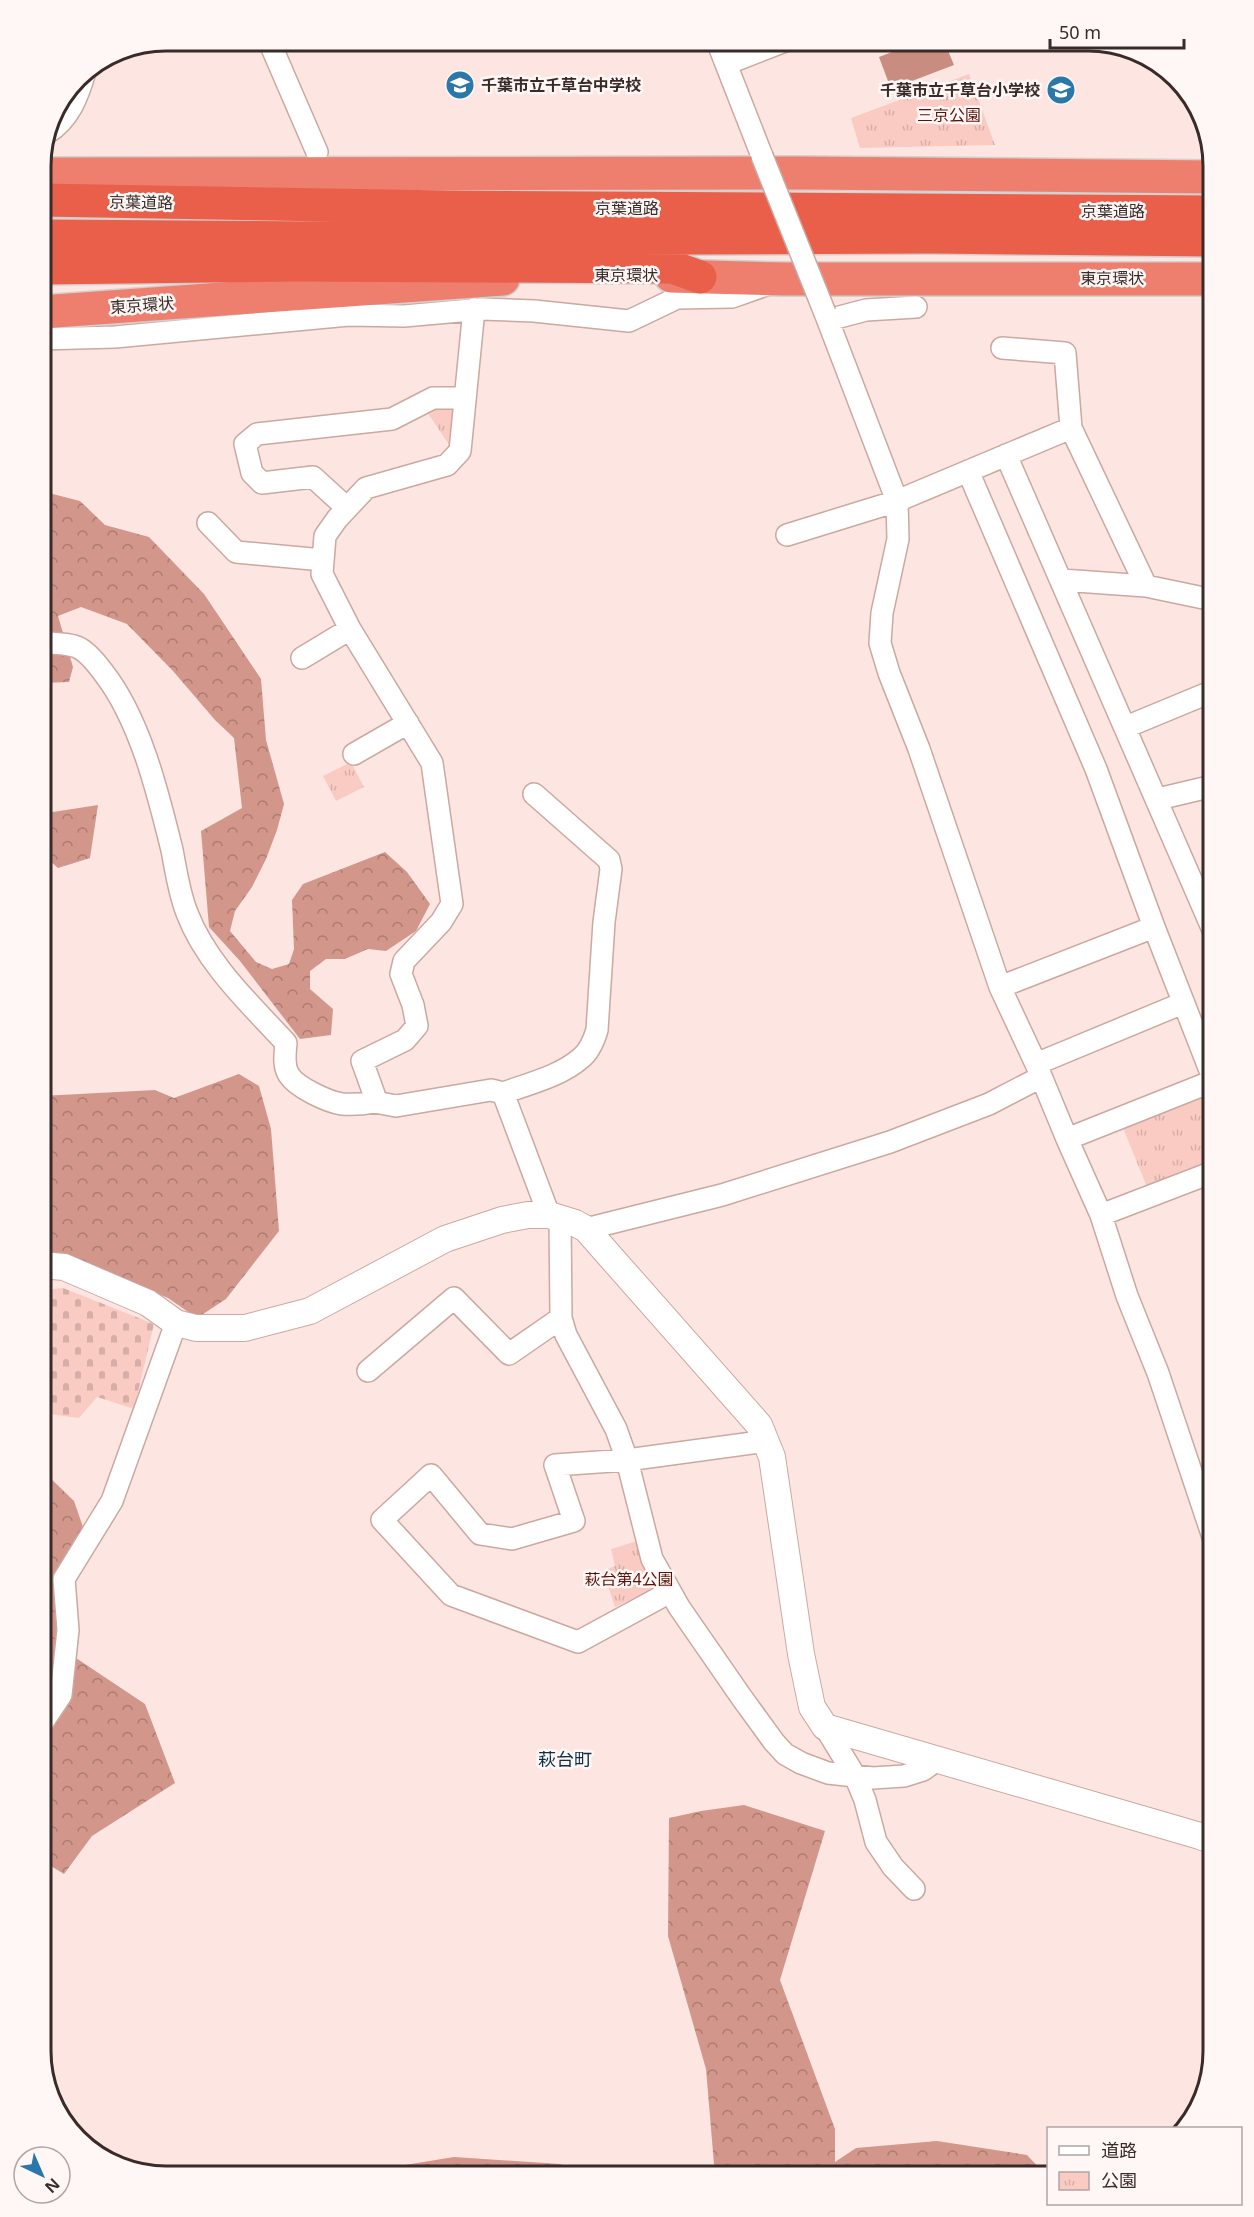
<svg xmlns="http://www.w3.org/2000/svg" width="1254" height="2217" font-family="'Noto Sans','Noto Sans JP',sans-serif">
<defs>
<pattern id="forest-crowns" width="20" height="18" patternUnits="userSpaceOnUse" patternTransform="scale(1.5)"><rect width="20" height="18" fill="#d3968a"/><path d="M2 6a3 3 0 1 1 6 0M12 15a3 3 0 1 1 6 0" fill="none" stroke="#ac7b71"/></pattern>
<pattern id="cemetery-stones" width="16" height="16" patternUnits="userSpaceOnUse" patternTransform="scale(1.5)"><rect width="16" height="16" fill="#facbc2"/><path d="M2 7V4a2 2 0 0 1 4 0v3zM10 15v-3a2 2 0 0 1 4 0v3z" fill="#d7aea7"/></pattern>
<pattern id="park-tufts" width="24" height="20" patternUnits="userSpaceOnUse" patternTransform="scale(1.5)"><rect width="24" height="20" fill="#facbc2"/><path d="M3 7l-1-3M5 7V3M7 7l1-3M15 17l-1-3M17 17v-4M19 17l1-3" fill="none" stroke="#d7aea7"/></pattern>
</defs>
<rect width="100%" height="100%" fill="#fde6e1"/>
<!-- forest -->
<path fill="url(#forest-crowns)" d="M41,491L80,501L105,525L149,537L204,594L261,679L266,740L284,804L277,830L266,859L252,887L235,911L230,931L256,962L272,969L289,964L294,949L292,900L303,884L385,852L407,872L430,904L416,931L386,951L368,949L345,959H326L310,971V989L333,1009L331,1035L300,1039L240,961L209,927L201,831L242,808L234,738L215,720L173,671L127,624L81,607L58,616L73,667L69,682L41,683Z
M98,805L90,858L58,868L41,853V808L53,812Z
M239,1074L259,1086L271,1129L279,1231L226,1299L197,1318L168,1298L93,1267L41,1265V1096L155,1090L174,1098Z
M41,1469L74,1501L83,1527L53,1579L61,1648L145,1704L175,1783L92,1836L64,1874L41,1860Z
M744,1805L825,1831L780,1980L835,2129V2162L856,2148L937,2141L1027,2155L1047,2176H715L706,2069L668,1936L669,1818L701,1811Z
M454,2157L560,2164L576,2171L582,2176H353L362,2172Z"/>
<!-- cemetery -->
<path fill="url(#cemetery-stones)" d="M63,1288L154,1324L134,1409L97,1397L79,1418L41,1413V1290Z"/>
<!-- park -->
<path fill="url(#park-tufts)" d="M969,74L995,145L860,148L851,118Z
M459,404L454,452L427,412L444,405Z
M351,762L364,787L336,801L323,776Z
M1206,1089L1213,1108V1162L1149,1192L1121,1123Z
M637,1541L652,1581L651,1590L615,1607L603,1571L615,1566L611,1549Z"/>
<!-- water -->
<path fill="#c88c80" d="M921,41H944L954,65L891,89L879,57Z"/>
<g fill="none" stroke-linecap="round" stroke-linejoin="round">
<!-- minor casing -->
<g stroke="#cba8a0" stroke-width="24">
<path id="minor" d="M269,41L317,152
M717,41L762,156
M726,64L785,41
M47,133C69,120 78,96 85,72
M474,309L460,451L447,465L366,488L337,519L325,536L322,574L350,629L432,763L452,904L441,922L404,961L401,974L413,1005L417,1026L405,1040L362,1061L374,1094L375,1102L396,1106L491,1090L503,1093L549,1215
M825,313L897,501L898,539L882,613L880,643L889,673L919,749L1000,987L1036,1064L1067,1139L1101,1215L1127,1296L1158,1373L1213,1537
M828,320L866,310L916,307
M41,339L115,337L349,315L404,316L482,309L534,311L629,321L677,298L732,297L766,285
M1002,348L1065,353L1071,428L1146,586
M1006,455L1213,930
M968,471L1096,769L1154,927L1213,1078
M347,508L313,477L262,483L252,473L245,444L257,434L392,419L433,398H465
M208,523L236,552L323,560
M787,535L897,501L1071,428
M1062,580L1146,586L1213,600
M41,643C52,643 66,643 77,647C87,651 97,664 103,672C140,719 158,793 172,850C176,871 179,893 187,913C206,963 250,1004 286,1043C285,1054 283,1066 289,1075C296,1087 328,1102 342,1104C354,1105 364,1104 375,1102
M302,658L350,629
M1126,727L1213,691
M354,754L408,723
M1158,799L1213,786
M1000,987L1154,927
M1036,1064L1183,1003
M503,1093C528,1084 561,1076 581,1058C590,1051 594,1040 597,1030L604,922L611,869L609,860L534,794
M1067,1139L1213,1081
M1101,1215L1213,1172
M560,1218L561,1318L566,1335L616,1429L627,1460L652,1559L679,1607L742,1698L774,1742L785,1754L801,1763L828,1773L873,1778L904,1776L923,1770L937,1760
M586,1229L722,1195L890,1142L989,1104L1041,1077
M368,1371L454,1298L509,1354L561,1318
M670,1592L578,1642L451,1595L382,1520L431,1475L480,1534L512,1539L574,1521L555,1465L627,1460L767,1441
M41,1725L61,1695L68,1630L64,1579L112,1501L176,1323
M825,1727L855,1776L865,1800L876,1842L893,1867L914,1889"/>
</g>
<!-- tertiary casing -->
<g stroke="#cba8a0" stroke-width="28">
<path id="tertiary" d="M41,1265L64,1267L148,1303L176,1323L196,1328H245L310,1311L445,1239L502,1220L528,1215H549L575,1223L586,1229L759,1425L772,1457L801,1654L812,1707L825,1727L1200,1836L1213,1841"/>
</g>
<!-- trunk casing -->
<g stroke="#d3d0d0" stroke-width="36">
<path id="trunk" d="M41,174L804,173L1213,177
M671,276L784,279H1213
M41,312L503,279"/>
</g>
<!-- motorway casing -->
<g stroke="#d3d0d0" stroke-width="36">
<path id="motorway" d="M41,200L448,207L1213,212
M41,236L449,239L932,237L1213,240
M41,268L298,265L672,267L700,277"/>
</g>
<!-- minor -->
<use href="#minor" stroke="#fff" stroke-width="21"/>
<!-- tertiary -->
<use href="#tertiary" stroke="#fff" stroke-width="26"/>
<!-- trunk -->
<use href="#trunk" stroke="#ee7f6e" stroke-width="33"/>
<!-- motorway -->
<use href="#motorway" stroke="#ea5f49" stroke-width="33"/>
<!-- minor-bridge casing -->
<g stroke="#cba8a0" stroke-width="24" stroke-linecap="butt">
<path id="minor-bridge" d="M762,156L825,313"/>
</g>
<!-- minor-bridge -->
<use href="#minor-bridge" stroke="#fff" stroke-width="21"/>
</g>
<!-- icons -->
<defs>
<g id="school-disc" transform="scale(1.5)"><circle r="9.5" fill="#2a77aa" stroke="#fff7f6"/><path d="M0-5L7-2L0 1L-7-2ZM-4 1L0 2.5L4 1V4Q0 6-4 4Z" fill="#fff"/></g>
</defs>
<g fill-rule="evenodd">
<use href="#school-disc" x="460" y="85"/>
<use href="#school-disc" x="1061" y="90"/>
</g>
<g text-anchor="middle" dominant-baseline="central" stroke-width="5" stroke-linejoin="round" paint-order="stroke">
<!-- poi labels -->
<g font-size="16" font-weight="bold" fill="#392b28" stroke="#fff7f6" text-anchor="start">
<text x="481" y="85">千葉市立千草台中学校</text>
<text x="1040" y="90" text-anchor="end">千葉市立千草台小学校</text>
</g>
<!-- park labels -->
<g font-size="16" fill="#591107" stroke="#fff7f6">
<text x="949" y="115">三京公園</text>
<text x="629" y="1579">萩台第4公園</text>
</g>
<!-- street labels -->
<g font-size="16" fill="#392b28" stroke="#fff7f6">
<text transform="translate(141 202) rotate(1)">京葉道路</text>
<text x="627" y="208">京葉道路</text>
<text x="1113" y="211">京葉道路</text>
<text x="626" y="275">東京環状</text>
<text x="1112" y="278">東京環状</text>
<text transform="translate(142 305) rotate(-4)">東京環状</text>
</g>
<!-- neighbourhood labels -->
<g font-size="18" fill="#0b3048" stroke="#fff7f6">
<text x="565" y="1759">萩台町</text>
</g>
</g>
<!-- crop -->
<path d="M0 0H1254V2217H0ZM166 51H1088A115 115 0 0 1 1203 166V2051A115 115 0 0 1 1088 2166H166A115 115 0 0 1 51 2051V166A115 115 0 0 1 166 51Z" fill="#fff7f6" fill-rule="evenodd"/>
<path fill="none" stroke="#392b28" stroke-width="3" d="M166 51H1088A115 115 0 0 1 1203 166V2051A115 115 0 0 1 1088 2166H166A115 115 0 0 1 51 2051V166A115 115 0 0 1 166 51Z"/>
<!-- legend -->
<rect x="1047" y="2127" width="195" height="78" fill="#fff7f6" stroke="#b0a5a4" stroke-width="1.5"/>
<rect x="1059" y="2146" width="30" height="9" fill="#ffffff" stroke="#b0a5a4" stroke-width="1.5"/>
<text x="1101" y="2157" font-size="18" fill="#392b28">道路</text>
<rect x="1059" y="2172" width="30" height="18" fill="url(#park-tufts)" stroke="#b0a5a4" stroke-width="1.5"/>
<text x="1101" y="2187" font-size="18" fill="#392b28">公園</text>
<!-- north arrow -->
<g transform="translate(42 2175) rotate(136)"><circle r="28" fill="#fff7f6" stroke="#b0a5a4" stroke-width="1.5"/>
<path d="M0-4.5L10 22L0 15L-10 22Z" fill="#2a77aa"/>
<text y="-9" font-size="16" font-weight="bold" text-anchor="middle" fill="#392b28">N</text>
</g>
<!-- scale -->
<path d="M1050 39v9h134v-9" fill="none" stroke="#392b28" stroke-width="3"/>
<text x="1059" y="39" font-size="18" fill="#392b28" stroke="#fff7f6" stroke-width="4.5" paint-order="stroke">50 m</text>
</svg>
